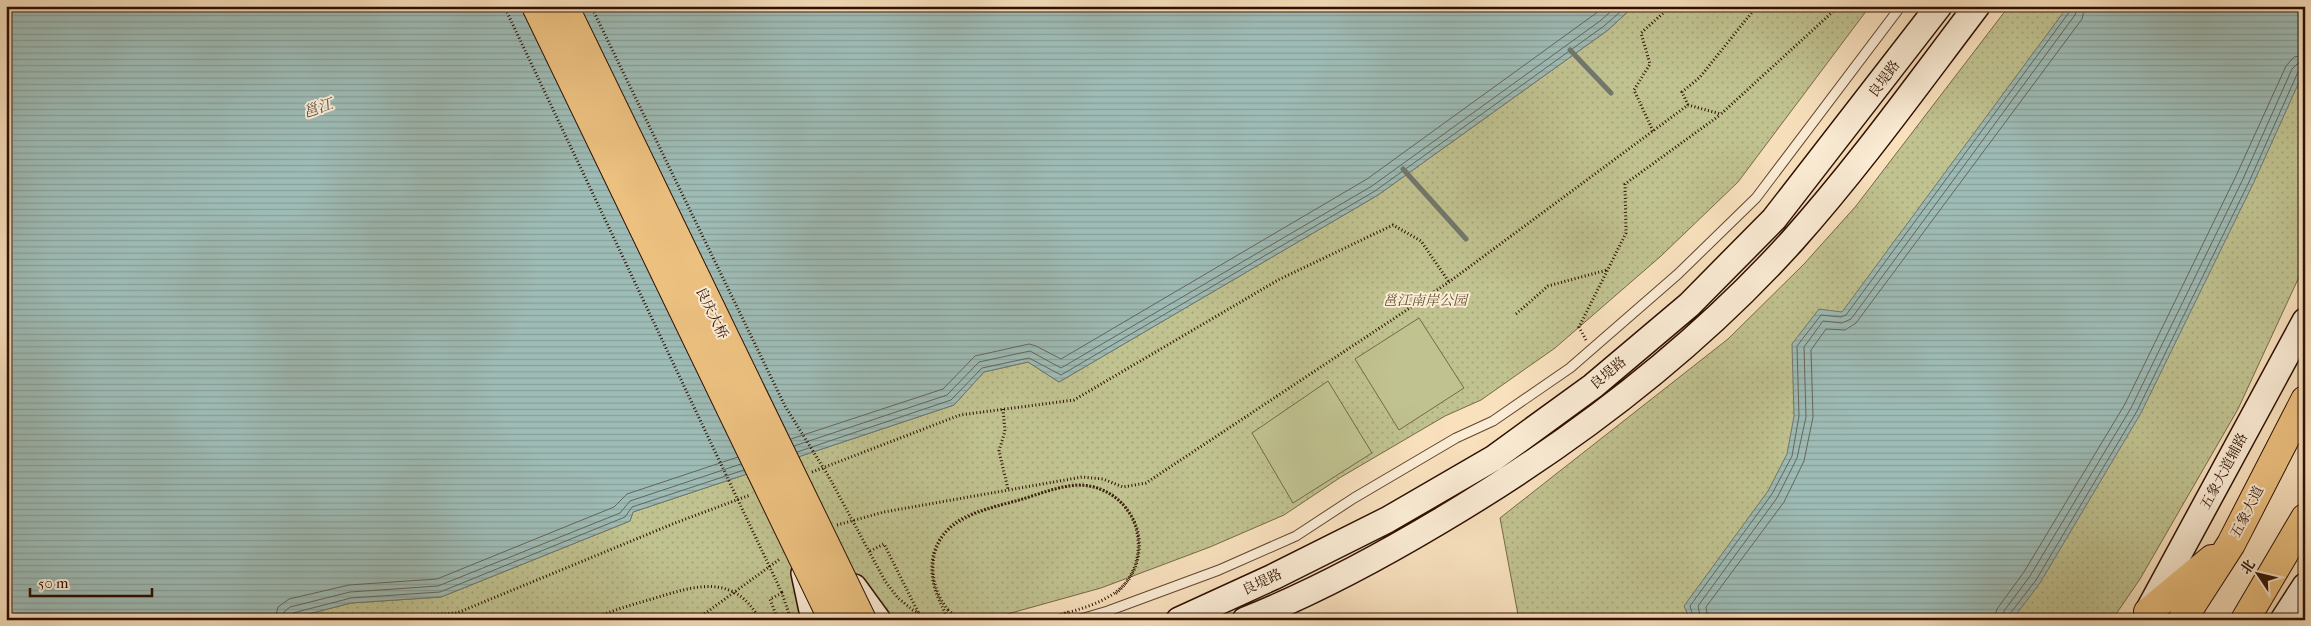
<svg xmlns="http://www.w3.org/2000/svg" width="2311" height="626" font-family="'IM FELL French Canon','Noto Serif SC',serif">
<defs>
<pattern id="grass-dots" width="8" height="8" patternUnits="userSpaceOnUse" patternTransform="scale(1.25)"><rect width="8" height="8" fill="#c0c290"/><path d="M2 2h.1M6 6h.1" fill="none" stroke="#a5a67a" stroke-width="1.8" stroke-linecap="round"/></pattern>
<pattern id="water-rules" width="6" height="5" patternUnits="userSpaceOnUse" patternTransform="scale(1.25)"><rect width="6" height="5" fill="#9ebcb6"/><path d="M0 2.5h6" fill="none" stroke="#88a09b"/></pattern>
</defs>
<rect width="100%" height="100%" fill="#f9e1be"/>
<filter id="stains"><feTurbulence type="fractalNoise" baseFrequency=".004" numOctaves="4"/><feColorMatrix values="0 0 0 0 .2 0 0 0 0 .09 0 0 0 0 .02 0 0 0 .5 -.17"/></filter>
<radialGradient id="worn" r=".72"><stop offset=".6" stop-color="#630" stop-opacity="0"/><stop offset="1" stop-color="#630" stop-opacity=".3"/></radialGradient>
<!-- grass -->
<path fill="url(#grass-dots)" stroke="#776848" d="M1634,6H1870L1738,182L1661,256L1555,348L1481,400L1445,416L1341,477L1284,515L1210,547L1101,588L986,620H285L351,603L441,597L630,521L633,512L954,405L984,372L1028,362L1059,382L1378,195L1608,30Z
M2009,6H2305V264L2238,409L2140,579L2112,620H1519L1500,518L1728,339L1804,264L1856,206Z"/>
<!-- garden -->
<path fill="#c0c290" stroke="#776848" d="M1419,318L1464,388L1399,430L1355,359Z
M1328,381L1372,453L1293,503L1252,433Z"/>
<!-- water -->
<path fill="url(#water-rules)" stroke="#71776d" d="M6,6H1634L1608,30L1378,195L1059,382L1028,362L984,372L954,405L633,512L630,521L441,597L351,603L285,620H6Z
M2068,6H2305V69L2253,184L2141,413L2040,583L2012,620H1690L1684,606L1768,491L1787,454L1794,416L1792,344L1819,309L1842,312Z"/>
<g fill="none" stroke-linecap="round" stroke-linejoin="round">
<!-- shore -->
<path stroke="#66665b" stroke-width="1" d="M791,439L943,389L975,356L1029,344L1036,346L1061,359L1367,179L1606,6
M794,446L947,395L979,362L1030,351L1061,368L1372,186L1600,21L1617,6
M797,452L951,400L982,368L1029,358L1061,375L1375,191L1604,26L1627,6
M275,620L278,607L289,599L349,585L437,579L614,507L627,494L738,457
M282,620L284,612L290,607L350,592L438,586L620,513L630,501L741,464
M289,620L293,613L351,598L440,592L625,517L632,507L744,470
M1694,620L1690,606L1772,494L1792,456L1799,416L1797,346L1821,315L1841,317L1846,315L2070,11L2072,6
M1701,620L1698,606L1777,498L1797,458L1806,417L1804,347L1823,321L1842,323L1851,319L2075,15L2078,6
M1708,620L1706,607L1784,502L1804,461L1813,417L1811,350L1826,329L1845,330L1856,323L2082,19L2085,6
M1994,620L1997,609L2024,572L2125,404L2236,176L2286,66L2294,57L2305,55
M2002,620L2004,611L2030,576L2131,408L2243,179L2292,69L2297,64L2305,62
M2008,620L2009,615L2036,580L2137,411L2249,182L2298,72L2305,69"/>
<!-- stream -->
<path stroke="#71776d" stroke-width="5" d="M1570,50L1611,93
M1403,169L1466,239"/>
<!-- lane casing -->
<g stroke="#614430" stroke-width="11">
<path id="lane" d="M1077,620L1108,611L1219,570L1296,536L1354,498L1456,438L1493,421L1570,368L1678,274L1756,198L1901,6"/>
</g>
<!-- secondary casing -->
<g stroke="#2e0f00" stroke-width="28">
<path id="secondary" d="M804,573L814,620
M854,587L878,620
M2149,609L2305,321
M1179,620L1273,577L1387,520L1494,458L1593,386L1689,305L1774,219L1939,6
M1245,620C1313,593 1378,558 1440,521C1570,444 1692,352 1793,240C1859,166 1917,85 1977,6
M2283,620L2305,586"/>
</g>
<!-- primary casing -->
<g stroke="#2e0f00" stroke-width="30">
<path id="primary" d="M2148,612L2212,559
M2182,620L2231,544L2305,400
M2245,620L2305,518"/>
</g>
<!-- path -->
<path stroke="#2e0f00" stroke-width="3" stroke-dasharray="1 2.5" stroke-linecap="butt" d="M1688,105L1682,92L1700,77L1757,6
M1653,131L1634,90L1650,64L1641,33L1671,6
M1516,314L1548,286L1607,270
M1586,340L1579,327L1626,233L1625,184L1720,115
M1003,409L1005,431L999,451L1008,489
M812,472L960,415L1074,400L1278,280L1393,225L1421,241L1449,282
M837,525L884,512L1082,477L1103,479L1123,487L1146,483L1449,282L1688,105L1721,114L1839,6
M870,551L884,544L922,620
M948,610L960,620
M354,620L457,613L675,523L750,495
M696,620L780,559
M778,620L770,599L782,593L791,620
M948,620C943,607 935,594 933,581C923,521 981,511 1023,499C1046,492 1071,481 1094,487C1144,501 1153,564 1114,595
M1044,620L1068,612"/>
<!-- lane -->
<use href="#lane" stroke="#fbecd5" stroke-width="9"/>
<!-- secondary -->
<use href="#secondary" stroke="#fbecd5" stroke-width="25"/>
<!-- primary -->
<use href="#primary" stroke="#ecc07f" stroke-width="28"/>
<!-- primary-bridge casing -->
<g stroke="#2e0f00" stroke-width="30" stroke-linecap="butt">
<path id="primary-bridge" d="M536,6L833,620
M564,6L862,620"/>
</g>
<!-- path-bridge -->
<path stroke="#2e0f00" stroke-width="3" stroke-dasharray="1 2.5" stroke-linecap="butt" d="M504,6L782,593
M591,6L785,406L829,477L885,581L898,598L913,610L931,620
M948,610C924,580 928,535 965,517C981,509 1001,505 1019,500C1037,495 1058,486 1077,485C1113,484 1143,516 1139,551C1134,601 1081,608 1042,620
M590,620C610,611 631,605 652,599C694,586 734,572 760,620"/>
<!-- primary-bridge -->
<use href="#primary-bridge" stroke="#ecc07f" stroke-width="28"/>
</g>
<g text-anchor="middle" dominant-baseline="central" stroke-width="4" stroke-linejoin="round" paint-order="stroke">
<!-- street labels -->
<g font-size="14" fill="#2e0f00" stroke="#fbecd5">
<text transform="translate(1884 79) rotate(-53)">良堤路</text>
<text transform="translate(712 313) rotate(64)">良庆大桥</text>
<text transform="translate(1608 373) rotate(-40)">良堤路</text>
<text transform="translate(2224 471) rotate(-62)">五象大道辅路</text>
<text transform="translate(2247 512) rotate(-63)">五象大道</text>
<text transform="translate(1262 582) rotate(-25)">良堤路</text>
</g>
<!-- park labels -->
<g font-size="14" font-style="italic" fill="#614e32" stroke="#fbecd5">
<text x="1425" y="300">邕江南岸公园</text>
</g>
<!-- water labels -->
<g font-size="15" font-style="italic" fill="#554c40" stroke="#fbecd5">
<text transform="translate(318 108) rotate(-18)">邕江</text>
</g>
</g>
<!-- margin -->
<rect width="2311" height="626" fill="none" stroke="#f9e1be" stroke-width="25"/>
<rect x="8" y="8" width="2296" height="611" fill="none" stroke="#2e0f00" stroke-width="2.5"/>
<rect x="12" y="12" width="2286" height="601" fill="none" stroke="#2e0f00"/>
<!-- north arrow -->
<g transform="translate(2258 574) rotate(305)" stroke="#fbecd5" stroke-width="4" paint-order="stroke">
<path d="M0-4L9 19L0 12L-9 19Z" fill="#2e0f00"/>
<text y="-8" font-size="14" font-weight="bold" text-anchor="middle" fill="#2e0f00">北</text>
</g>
<!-- scale -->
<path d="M30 588v8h122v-8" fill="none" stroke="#2e0f00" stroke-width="2.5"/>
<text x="38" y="588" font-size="15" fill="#2e0f00" stroke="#fbecd5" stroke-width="4" paint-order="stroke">50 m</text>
<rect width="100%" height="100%" filter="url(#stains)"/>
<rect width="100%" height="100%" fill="url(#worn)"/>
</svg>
